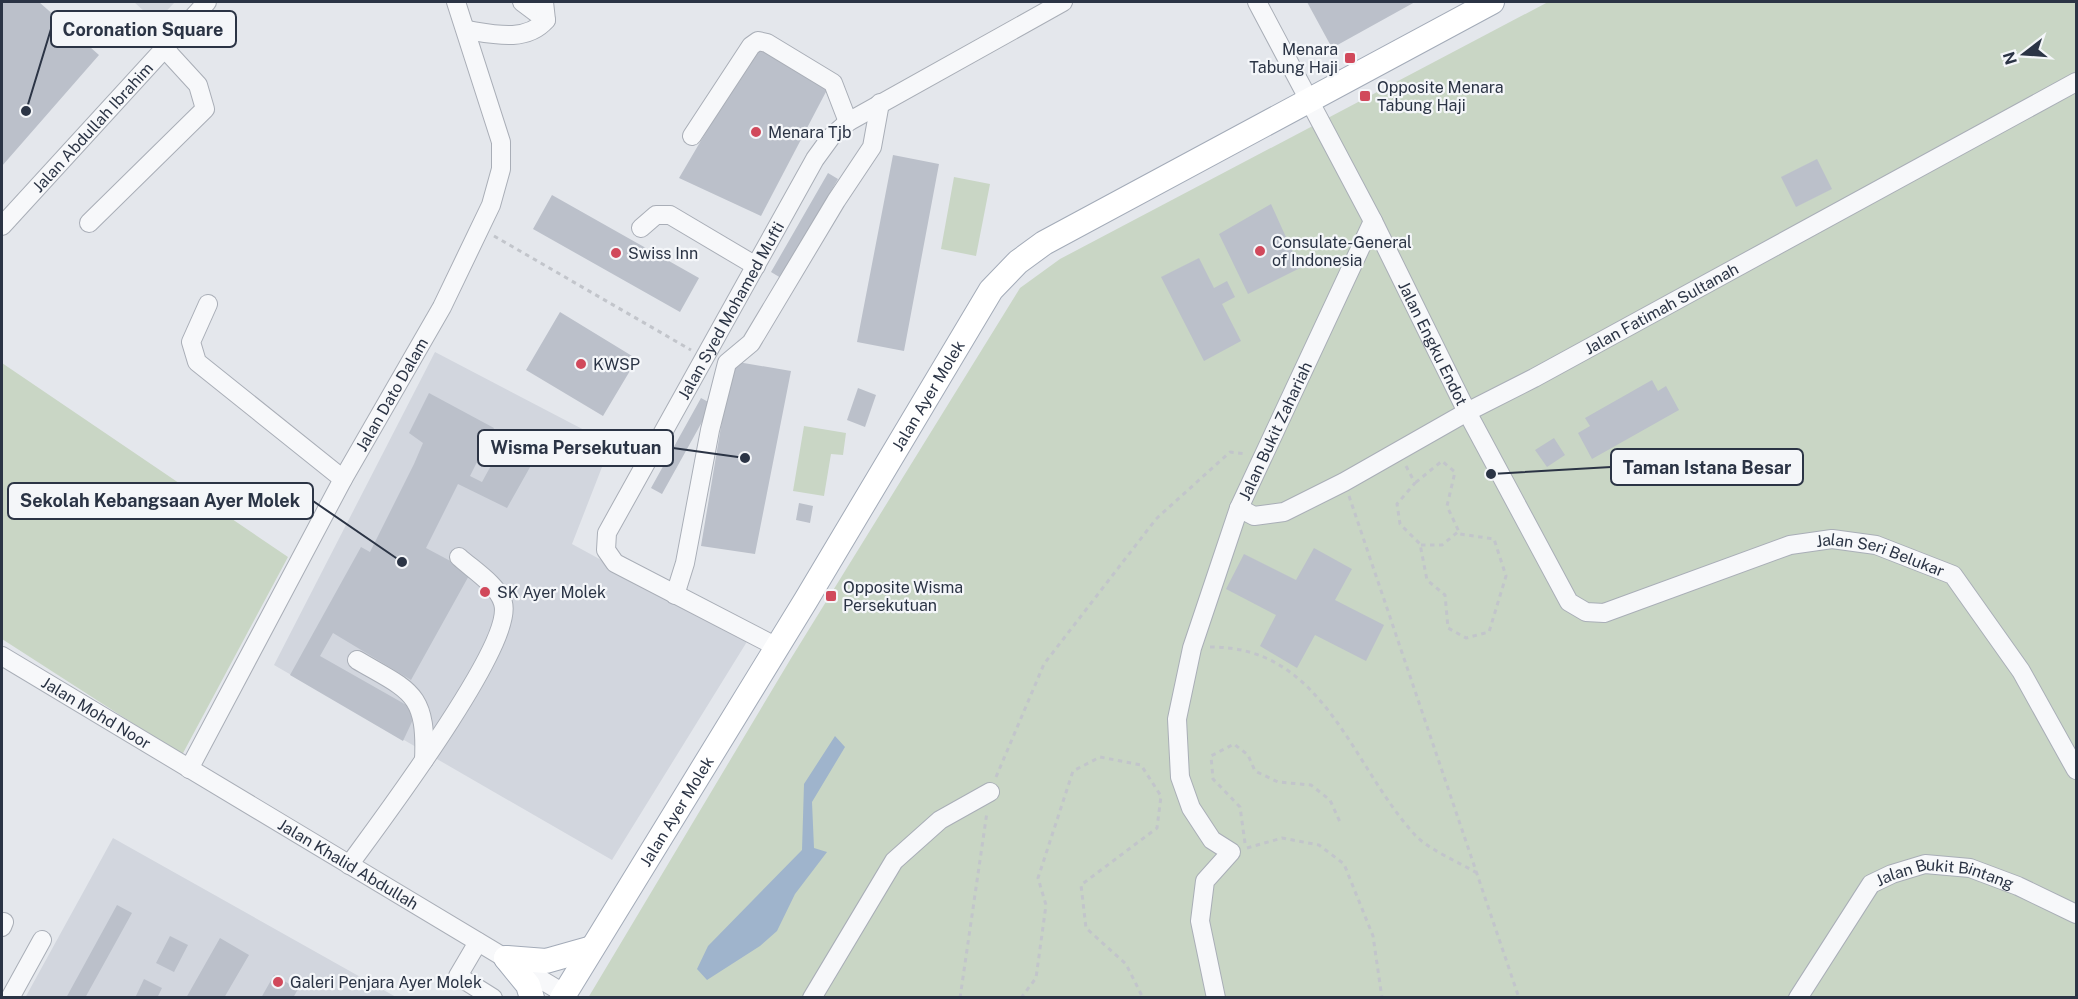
<svg xmlns="http://www.w3.org/2000/svg" width="2078" height="999" font-family="'Public Sans',sans-serif">
<rect width="100%" height="100%" fill="#e4e7ec"/>
<!-- built -->
<path fill="#d2d6de" d="M134,2H175L156,22Z
M435,352L611,444L572,544L748,640L612,860L274,665Z
M113,838L396,997L25,998Z"/>
<!-- green -->
<path fill="#c9d6c5" d="M1548,2H2076V997L588,998L790,660L1020,288L1060,259Z
M954,177L990,184L976,256L941,249Z
M2,363L288,557L182,755L2,639Z
M804,426L846,433L843,455L831,454L824,496L793,491Z"/>
<!-- water -->
<path fill="#9fb4cc" d="M835,736L845,747L812,802L814,848L827,852L795,894L777,931L760,946L707,980L697,969L708,946L802,850L804,784Z"/>
<!-- building -->
<path fill="#bbc0ca" d="M2,2H39L99,55L2,166Z
M1307,2H1415L1332,48Z
M756,47L829,86L761,216L679,178Z
M893,155L939,164L904,351L857,342Z
M1817,159L1832,189L1796,207L1781,177Z
M828,173L838,179L781,278L771,272Z
M552,195L699,278L680,312L533,229Z
M1271,204L1300,268L1248,294L1219,234Z
M1199,258L1214,288L1227,281L1235,297L1222,304L1241,341L1204,361L1161,277Z
M560,312L637,359L603,416L526,370Z
M732,361L791,371L755,554L701,546Z
M1652,380L1658,391L1666,386L1679,410L1592,459L1578,433L1590,426L1585,418Z
M858,388L876,395L865,427L847,420Z
M429,393L494,428L470,476L482,482L511,429L543,444L507,508L458,484L426,548L471,572L411,680L333,633L320,656L417,711L403,741L290,675L361,547L370,552L414,464L423,443L409,433Z
M701,398L712,404L662,494L651,488Z
M1554,438L1565,455L1547,467L1535,450Z
M799,503L813,506L810,523L796,520Z
M1314,548L1352,569L1335,600L1384,625L1366,661L1315,635L1297,668L1260,646L1276,615L1226,589L1244,554L1296,580Z
M117,905L132,913L85,998H66Z
M170,936L188,945L174,972L156,963Z
M220,938L249,955L224,998H186Z
M274,975L298,989L293,998H261Z
M144,979L162,988L157,998H135Z"/>
<g fill="none" stroke-linecap="round" stroke-linejoin="round">
<!-- minor casing -->
<g stroke="#a9aeb7" stroke-width="20">
<g id="minor">
<path d="M522,2L546,20"/>
<path id="s1" d="M1257,2L1373,221L1467,412L1569,602L1586,612L1604,613L1790,545L1832,539L1876,545L1953,575L2021,671L2076,770"/>
<path d="M466,30C492,34 526,43 546,20L544,2"/>
<path d="M692,136L751,46L758,41L767,43L833,83L848,122"/>
<path d="M89,223L205,109L198,85L165,49"/>
<path id="s2" d="M2,226L207,2"/>
<path d="M641,228L656,215H670L756,266"/>
<path d="M208,304L191,342L197,362L343,479"/>
<path id="s3" d="M1239,508L1254,516L1284,512L1344,482L1467,412L1534,378L2076,82"/>
<path d="M675,595L685,563L710,430L727,363L751,343L836,201L872,147L880,103"/>
<path id="s4" d="M777,647L615,563L606,550L607,533L815,159L831,137L848,122L1063,2"/>
<path id="s5" d="M2,656L565,994"/>
<path d="M357,660C410,691 427,692 424,760"/>
<path id="s6" d="M189,769L343,479L442,307L491,205L501,169V142L456,2"/>
<path d="M349,865C378,825 515,644 503,603C498,585 472,569 459,557"/>
<path d="M2,927L4,922"/>
<path d="M478,942L458,976L493,998"/>
<path d="M10,998L42,940"/>
<path d="M812,998L894,861L940,820L990,792"/>
<path id="s7" d="M1216,998L1200,921L1205,881L1231,852L1212,840L1191,808L1180,777L1177,719L1192,648L1239,508L1373,221"/>
<path id="s8" d="M1798,998L1871,884L1892,874L1925,864L1970,868L2018,886L2076,914"/>
</g>
</g>
<!-- major casing -->
<g stroke="#a3abb8" stroke-width="26">
<g id="major">
<path d="M506,958L546,961L592,948"/>
<path d="M506,958L528,985L532,998"/>
<path id="s9" d="M562,998L806,600L991,290L1018,262L1044,243L1492,2"/>
</g>
</g>
<!-- path -->
<path stroke="#c2c5cb" stroke-width="3" stroke-dasharray="4.5 4.5" stroke-linecap="butt" d="M494,236L691,350
M1406,466L1415,483L1397,504L1400,524L1420,544L1427,580L1445,595L1448,628L1466,638L1489,632L1506,576L1494,539L1460,534L1447,506L1455,472L1442,461L1415,483
M1349,496L1519,998
M1421,545H1442L1459,531
M1210,647C1324,646 1351,765 1415,835C1428,849 1460,863 1477,873
M996,777L1044,664L1156,519L1230,452L1247,454
M1245,843L1240,807L1213,779L1211,756L1234,744L1248,755L1255,771L1278,782L1311,785L1330,800L1340,822
M1247,848L1282,838L1319,845L1344,864L1373,936L1382,998
M960,998L987,812
M1021,998L1036,978L1046,905L1038,878L1073,771L1100,757L1141,765L1161,796L1157,828L1081,885L1086,928L1126,964L1143,998"/>
<!-- minor -->
<use href="#minor" stroke="#f7f8fa" stroke-width="18"/>
<!-- major -->
<use href="#major" stroke="#fff" stroke-width="24"/>
</g>
<!-- markers -->
<g fill="#d1495b" stroke="#f4f6f9" stroke-width="2">
<rect x="1344" y="52" width="12" height="12" rx="3"/>
<rect x="1359" y="90" width="12" height="12" rx="3"/>
<circle cx="756" cy="132" r="6"/>
<circle cx="1260" cy="251" r="6"/>
<circle cx="616" cy="253" r="6"/>
<circle cx="581" cy="364" r="6"/>
<circle cx="485" cy="592" r="6"/>
<rect x="825" y="590" width="12" height="12" rx="3"/>
<circle cx="278" cy="982" r="6"/>
</g>
<g text-anchor="middle" dominant-baseline="central" stroke-width="4.5" stroke-linejoin="round" paint-order="stroke">
<!-- poi labels -->
<g font-size="16" fill="#2b3445" stroke="#f4f6f9" text-anchor="start">
<text x="1338" y="49" text-anchor="end">Menara<tspan x="1338" dy="18">Tabung Haji</tspan></text>
<text x="1377" y="87">Opposite Menara<tspan x="1377" dy="18">Tabung Haji</tspan></text>
<text x="768" y="132">Menara Tjb</text>
<text x="1272" y="242">Consulate-General<tspan x="1272" dy="18">of Indonesia</tspan></text>
<text x="628" y="253">Swiss Inn</text>
<text x="593" y="364">KWSP</text>
<text x="843" y="587">Opposite Wisma<tspan x="843" dy="18">Persekutuan</tspan></text>
<text x="497" y="592">SK Ayer Molek</text>
<text x="290" y="982">Galeri Penjara Ayer Molek</text>
</g>
<!-- street labels -->
<g font-size="16" fill="#2b3445" stroke="#f4f6f9">
<text stroke="none"><textPath href="#s2" startOffset="134">Jalan Abdullah Ibrahim</textPath></text>
<text stroke="none"><textPath href="#s3" startOffset="476">Jalan Fatimah Sultanah</textPath></text>
<text stroke="none"><textPath href="#s4" startOffset="470">Jalan Syed Mohamed Mufti</textPath></text>
<text stroke="none"><textPath href="#s1" startOffset="384">Jalan Engku Endot</textPath></text>
<text stroke="none"><textPath href="#s6" startOffset="426">Jalan Dato Dalam</textPath></text>
<text stroke="none"><textPath href="#s9" startOffset="705">Jalan Ayer Molek</textPath></text>
<text stroke="none"><textPath href="#s7" startOffset="615">Jalan Bukit Zahariah</textPath></text>
<text stroke="none"><textPath href="#s1" startOffset="1005">Jalan Seri Belukar</textPath></text>
<text stroke="none"><textPath href="#s5" startOffset="110">Jalan Mohd Noor</textPath></text>
<text stroke="none"><textPath href="#s9" startOffset="219">Jalan Ayer Molek</textPath></text>
<text stroke="none"><textPath href="#s5" startOffset="404">Jalan Khalid Abdullah</textPath></text>
<text stroke="none"><textPath href="#s8" startOffset="213">Jalan Bukit Bintang</textPath></text>
</g>
</g>
<!-- callouts -->
<path fill="none" stroke="#2b3445" stroke-width="2" d="M26 111L51 29M745 458L673 448M1491 474L1611 467M402 562L313 501"/>
<g fill="#2b3445" stroke="#f4f6f9" stroke-width="2">
<circle cx="26" cy="111" r="6"/>
<circle cx="745" cy="458" r="6"/>
<circle cx="1491" cy="474" r="6"/>
<circle cx="402" cy="562" r="6"/>
</g>
<g fill="#f4f6f9" stroke="#2b3445" stroke-width="2">
<rect x="51" y="11" width="185" height="36" rx="6"/>
<rect x="478" y="430" width="195" height="36" rx="6"/>
<rect x="1611" y="449" width="192" height="36" rx="6"/>
<rect x="8" y="483" width="305" height="36" rx="6"/>
</g>
<g font-size="18" text-anchor="middle" font-weight="bold" fill="#2b3445">
<text x="143" y="36">Coronation Square</text>
<text x="576" y="454">Wisma Persekutuan</text>
<text x="1707" y="474">Taman Istana Besar</text>
<text x="160" y="507">Sekolah Kebangsaan Ayer Molek</text>
</g>
<!-- border -->
<rect width="2078" height="999" fill="none" stroke="#2b3445" stroke-width="6"/>
<!-- north arrow -->
<g transform="translate(2024 54) rotate(253)" stroke="#f4f6f9" stroke-width="4.5" paint-order="stroke">
<path d="M0-4.5L10 22L0 15L-10 22Z" fill="#2b3445"/>
<text y="-9" font-size="16" font-weight="bold" text-anchor="middle" fill="#2b3445">N</text>
</g>
</svg>
